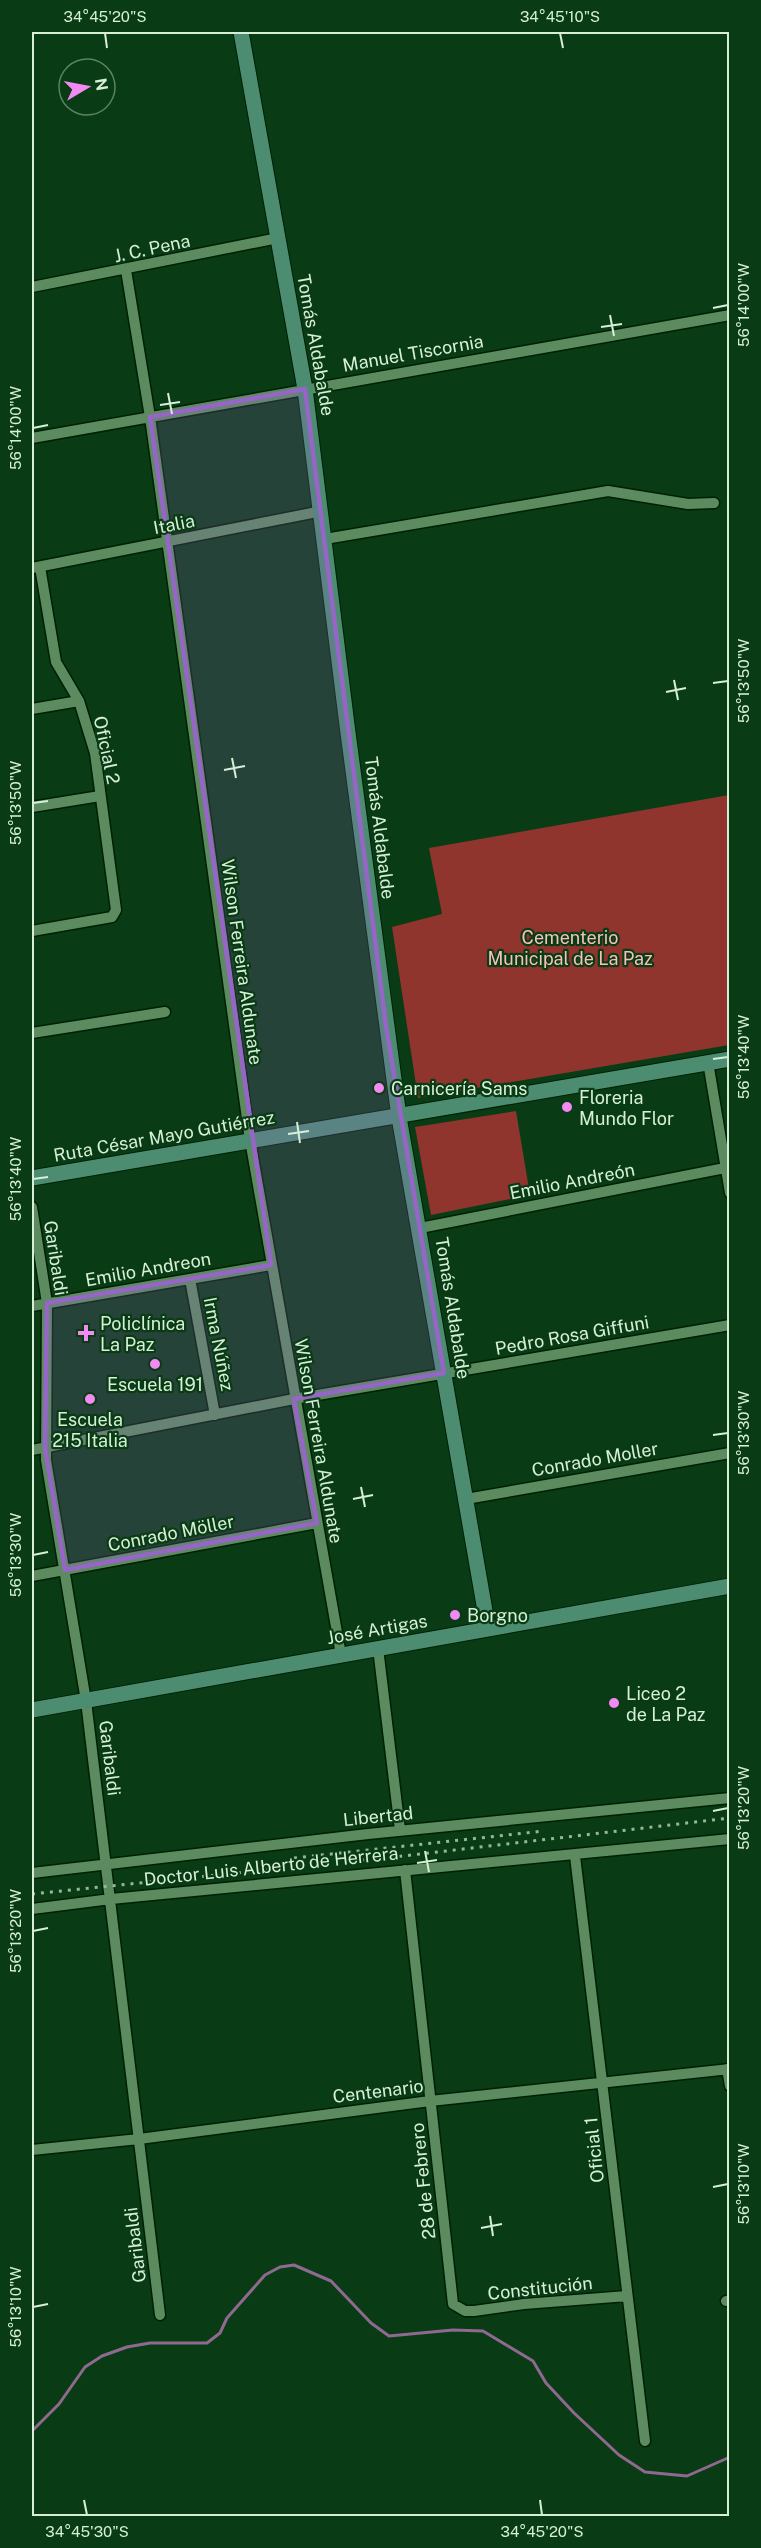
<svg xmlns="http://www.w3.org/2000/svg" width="761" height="2548" font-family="'Public Sans',sans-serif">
<rect width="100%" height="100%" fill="#093b14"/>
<!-- green -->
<path fill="#90342e" d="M729,795V1045L418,1098L392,927L442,914L429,848Z
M516,1111L530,1195L431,1215L415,1127Z"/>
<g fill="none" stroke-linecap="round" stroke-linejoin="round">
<!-- stream -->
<path stroke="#8f6990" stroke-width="3" d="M32,2431L59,2404L85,2367L102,2356L127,2347L150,2343H207L220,2333L227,2318L265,2275L280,2267L294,2265L331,2281L371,2323L389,2336L453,2330L483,2331L533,2361L546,2383L574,2413L619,2455L645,2472L687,2476L730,2457"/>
<!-- street casing -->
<g stroke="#002004" stroke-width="13">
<path id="street" d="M126,270L150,417L250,1140L341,1655
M32,287L278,238
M32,438L730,315
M325,539L608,491L688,504L714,503
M32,568L322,511
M32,709L79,701
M32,807L100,796
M32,931L112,917L116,910L95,753L79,701L56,662L40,567
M32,1033L165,1012
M708,1062L730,1193
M32,1207L47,1303L46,1460L86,1701L160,2315
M420,1228L730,1167
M190,1279L215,1415
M32,1306L271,1265
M32,1450L294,1399L730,1325
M466,1499L730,1453
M32,1576L317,1523
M378,1648L400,1830
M575,1856L645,2441
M405,1870L453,2304L465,2311H474L524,2304L627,2296
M32,1873L368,1834L730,1798
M32,1909L111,1899L730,1839
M727,2069L730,2086
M32,2150L139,2139L430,2101L730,2069
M726,2301L730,2300"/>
</g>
<!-- secondary casing -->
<g stroke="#002004" stroke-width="17">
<path id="secondary" d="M241,32L305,389L347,725L399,1117L488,1628
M32,1178L730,1059
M32,1710L730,1586"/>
</g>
<!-- street -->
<use href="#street" stroke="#5b8b5f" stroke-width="10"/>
<!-- secondary -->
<use href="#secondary" stroke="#4c8d72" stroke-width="15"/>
<!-- rail -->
<path stroke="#95b69a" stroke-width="3" stroke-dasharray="3 6" stroke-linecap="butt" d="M294,1858L544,1831
M32,1894L403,1856L730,1818"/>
</g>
<!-- marked area -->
<path fill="#9666c6" fill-opacity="0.2" stroke="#9666c6" stroke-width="4.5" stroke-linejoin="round" d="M305,389L386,1026L444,1373L294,1399L317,1523L65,1570L45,1448L47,1303L271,1265L150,417Z"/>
<!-- ticks -->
<path fill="none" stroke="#d6efd7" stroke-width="2" d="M105,33L107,48M560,33L563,48M713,308L728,305M610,315L614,336M601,327L622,324M168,393L172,414M160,405L180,402M33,428L48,425M674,680L678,700M713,683L728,681M666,692L686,688M232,758L236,778M224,770L245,766M33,803L48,801M713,1059L728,1057M297,1122L300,1143M288,1134L309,1131M33,1179L48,1177M713,1435L728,1433M361,1487L365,1507M353,1499L373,1495M33,1555L48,1552M713,1811L728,1808M425,1851L429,1872M417,1863L437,1860M33,1931L48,1928M713,2187L728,2184M490,2216L493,2236M481,2228L502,2224M33,2307L48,2304M84,2500L87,2515M540,2500L542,2515"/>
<!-- markers -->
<g fill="#f28af3" stroke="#093b14" stroke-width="2">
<circle cx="379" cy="1088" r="6"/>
<circle cx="567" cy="1107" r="6"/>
<path d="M83 1324h6v6h6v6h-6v6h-6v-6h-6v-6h6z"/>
<circle cx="155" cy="1364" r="6"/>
<circle cx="90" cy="1399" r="6"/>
<circle cx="455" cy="1615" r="6"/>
<circle cx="614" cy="1703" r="6"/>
</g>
<g text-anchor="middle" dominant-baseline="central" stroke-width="4.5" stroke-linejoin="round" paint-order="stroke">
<!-- street labels -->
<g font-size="18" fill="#d6efd7" stroke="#093b14">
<text transform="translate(152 248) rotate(-12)">J. C. Pena</text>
<text transform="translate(316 345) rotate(80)">Tomás Aldabalde</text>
<text transform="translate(413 353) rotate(-10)">Manuel Tiscornia</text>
<text transform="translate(174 524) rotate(-11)">Italia</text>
<text transform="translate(107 750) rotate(78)">Oficial 2</text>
<text transform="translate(380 828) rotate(83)">Tomás Aldabalde</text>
<text transform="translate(242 962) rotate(82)">Wilson Ferreira Aldunate</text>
<text transform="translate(164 1136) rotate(-10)">Ruta César Mayo Gutiérrez</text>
<text transform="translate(572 1181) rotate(-11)">Emilio Andreón</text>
<text transform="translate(56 1258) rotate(81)">Garibaldi</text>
<text transform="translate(148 1269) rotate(-10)">Emilio Andreon</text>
<text transform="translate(453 1308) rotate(81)">Tomás Aldabalde</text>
<text transform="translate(572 1335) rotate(-10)">Pedro Rosa Giffuni</text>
<text transform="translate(219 1344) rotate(79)">Irma Núñez</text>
<text transform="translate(319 1441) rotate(80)">Wilson Ferreira Aldunate</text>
<text transform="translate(595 1459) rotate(-10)">Conrado Moller</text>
<text transform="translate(171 1533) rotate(-11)">Conrado Möller</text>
<text transform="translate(377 1629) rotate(-10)">José Artigas</text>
<text transform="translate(110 1758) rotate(83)">Garibaldi</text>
<text transform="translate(378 1816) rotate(-6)">Libertad</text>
<text transform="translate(271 1866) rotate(-6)">Doctor Luis Alberto de Herrera</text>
<text transform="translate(378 2091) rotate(-7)">Centenario</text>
<text transform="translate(594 2150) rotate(-96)">Oficial 1</text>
<text transform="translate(423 2181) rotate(-96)">28 de Febrero</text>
<text transform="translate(135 2245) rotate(-97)">Garibaldi</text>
<text transform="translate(540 2288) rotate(-6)">Constitución</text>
</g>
<!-- park labels -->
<g font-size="18" fill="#f7c1ba" stroke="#093b14">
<text x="570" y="937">Cementerio<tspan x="570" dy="21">Municipal de La Paz</tspan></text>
</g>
<!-- poi labels -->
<g font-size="18" fill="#d6efd7" stroke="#093b14" text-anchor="start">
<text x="391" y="1088">Carnicería Sams</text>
<text x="579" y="1097">Floreria<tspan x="579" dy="21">Mundo Flor</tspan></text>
<text x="100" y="1323">Policlínica<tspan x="100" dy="21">La Paz</tspan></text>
<text x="155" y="1384" text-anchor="middle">Escuela 191</text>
<text x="90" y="1419" text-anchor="middle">Escuela<tspan x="90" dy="21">215 Italia</tspan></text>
<text x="467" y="1615">Borgno</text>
<text x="626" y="1693">Liceo 2<tspan x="626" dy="21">de La Paz</tspan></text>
</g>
</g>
<!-- border -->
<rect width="761" height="2548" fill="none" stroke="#093b14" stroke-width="66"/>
<!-- north arrow -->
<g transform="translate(87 87) rotate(80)"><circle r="28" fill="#093b14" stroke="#5b8362" stroke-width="1.5"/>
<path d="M0-4.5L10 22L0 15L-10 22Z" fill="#f28af3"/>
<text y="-9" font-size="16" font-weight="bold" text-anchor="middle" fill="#d6efd7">N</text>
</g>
<rect x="33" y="33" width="695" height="2482" fill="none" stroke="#d6efd7" stroke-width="2"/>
<g font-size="15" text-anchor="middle" fill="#d6efd7">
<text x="105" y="22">34°45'20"S</text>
<text x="560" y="22">34°45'10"S</text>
<text transform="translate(744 305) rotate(-90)" y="5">56°14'00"W</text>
<text transform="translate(16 428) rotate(-90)" y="5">56°14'00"W</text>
<text transform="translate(744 681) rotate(-90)" y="5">56°13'50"W</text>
<text transform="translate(16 803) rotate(-90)" y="5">56°13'50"W</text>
<text transform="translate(744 1057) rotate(-90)" y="5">56°13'40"W</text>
<text transform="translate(16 1179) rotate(-90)" y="5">56°13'40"W</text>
<text transform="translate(744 1433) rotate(-90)" y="5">56°13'30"W</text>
<text transform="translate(16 1555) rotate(-90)" y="5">56°13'30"W</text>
<text transform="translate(744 1808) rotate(-90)" y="5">56°13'20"W</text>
<text transform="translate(16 1931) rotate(-90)" y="5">56°13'20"W</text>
<text transform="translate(744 2184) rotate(-90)" y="5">56°13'10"W</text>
<text transform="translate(16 2307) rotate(-90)" y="5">56°13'10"W</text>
<text x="87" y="2537">34°45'30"S</text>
<text x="542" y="2537">34°45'20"S</text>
</g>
</svg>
